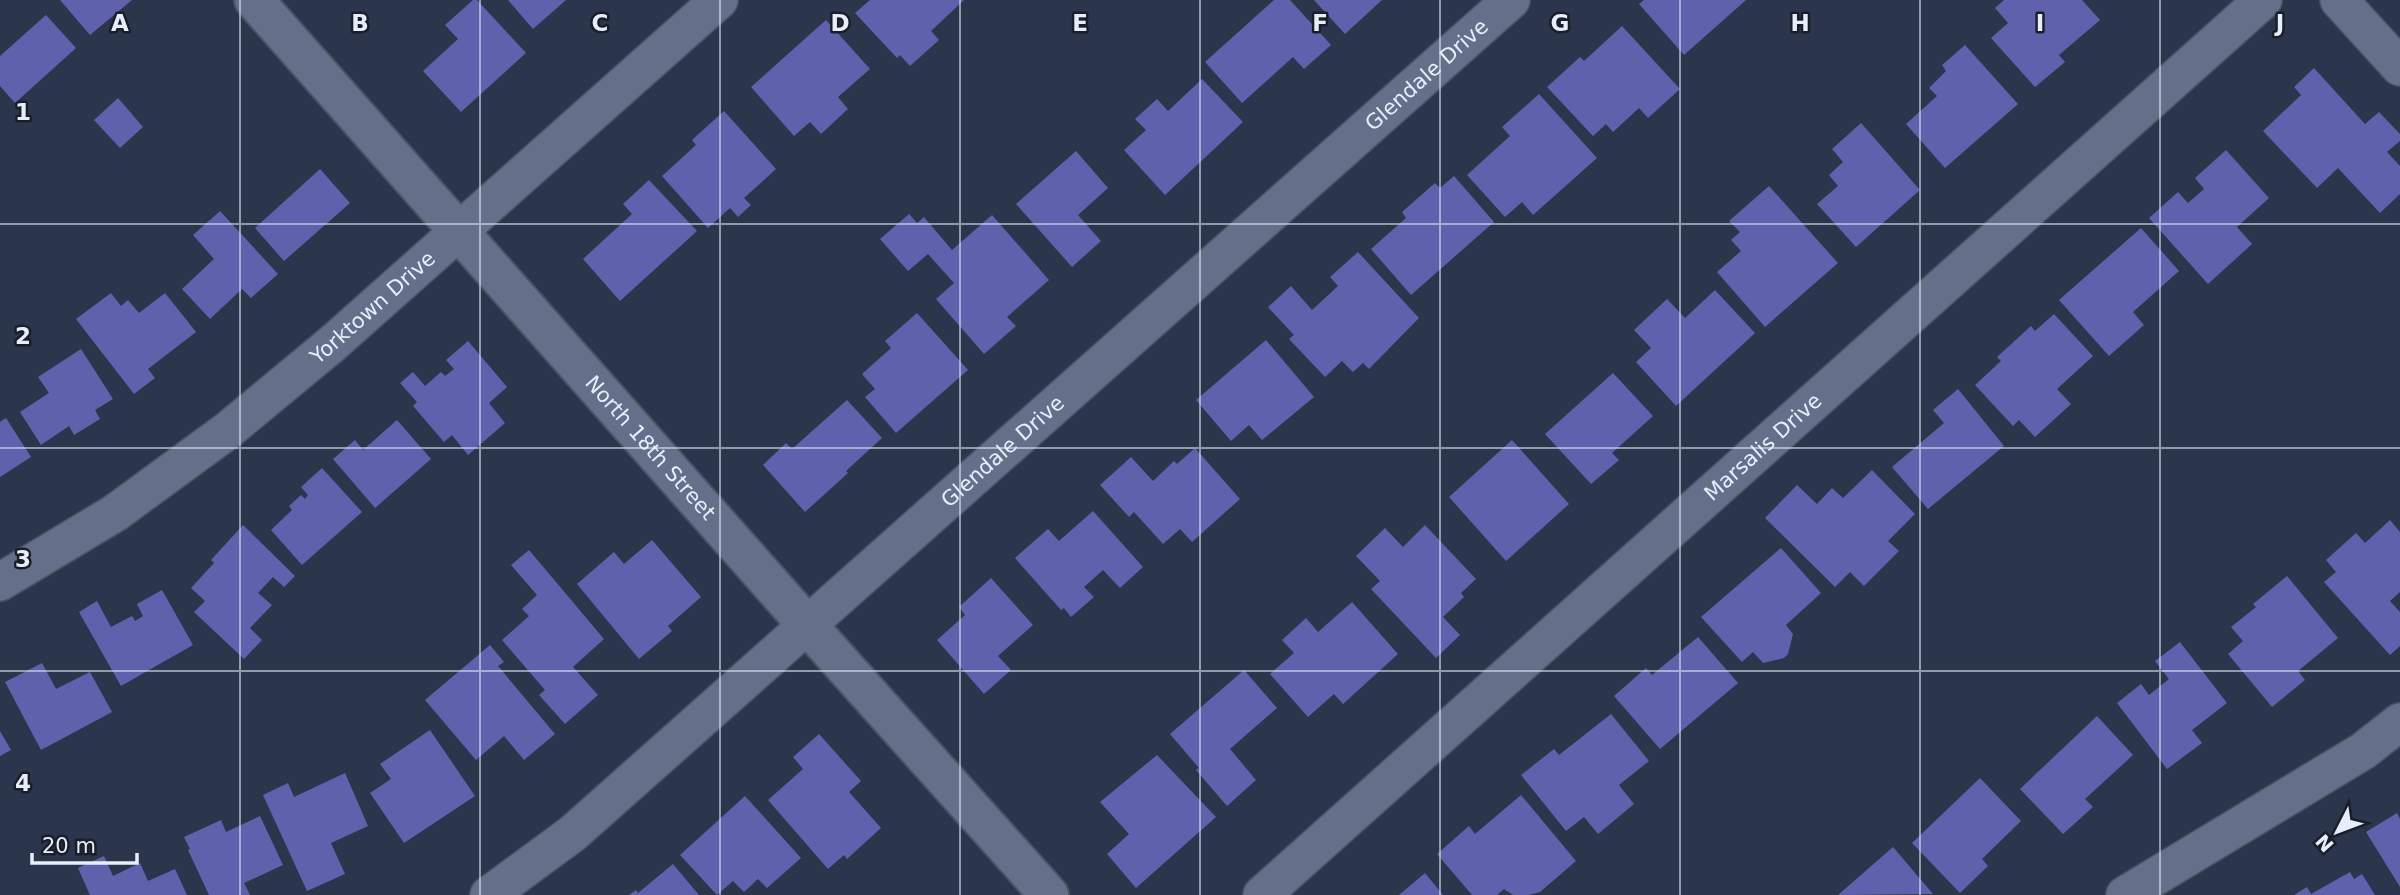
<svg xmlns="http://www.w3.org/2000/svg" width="2400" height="895" font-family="'DejaVu Sans',sans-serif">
<rect width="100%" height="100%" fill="#2b364c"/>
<!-- building -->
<path fill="#6061ad" d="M60,0H132L90,35Z
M473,0H477L526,53L461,112L423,71L458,39L445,25Z
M508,0H566L533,29Z
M870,0H964L931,31L939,40L910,66L900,55L897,58L855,13Z
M1274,0H1290L1331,45L1304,69L1293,57L1242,103L1205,62Z
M1314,0H1382L1345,34Z
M1644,0H1746L1684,55L1639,4Z
M2004,0H2082L2100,20L2059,55L2065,62L2035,87L1991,38L2008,23L1995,8Z
M46,15L76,48L15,103L0,86V56Z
M826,20L870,69L838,97L848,109L821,134L810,122L794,136L751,87Z
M1622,26L1680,89L1648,118L1639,108L1613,132L1606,124L1593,136L1547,87L1580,57L1584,61Z
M1965,45L2018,104L1945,168L1906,124L1937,96L1929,88L1946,71L1942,65Z
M2314,68L2365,124L2379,112L2400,134V141L2387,152L2400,166V194L2380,213L2338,168L2317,188L2263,131L2301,95L2294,87Z
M1202,79L1243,122L1165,195L1124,150L1146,130L1135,119L1157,99L1168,111Z
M1539,94L1597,158L1533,215L1522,202L1505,217L1467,175L1510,136L1502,127Z
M118,98L143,127L120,148L94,120Z
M724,111L776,169L744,198L751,205L738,217L730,208L708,228L662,176L696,145L692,140Z
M1861,123L1920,190L1856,247L1817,204L1838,186L1829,175L1843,162L1832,149Z
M2226,150L2269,198L2237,227L2252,244L2208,284L2149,218L2178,192L2188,203L2204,189L2195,178Z
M1076,151L1108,188L1078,215L1101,241L1072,267L1016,204Z
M320,169L350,203L284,261L255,228Z
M1454,176L1494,222L1411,295L1371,249L1406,218L1402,212L1435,183L1440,188Z
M649,180L697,231L620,301L583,259L632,214L623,204Z
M1769,186L1838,263L1765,327L1717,272L1741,251L1731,240L1740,232L1729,221Z
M220,211L278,274L251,298L242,289L210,319L182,289L214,259L193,235Z
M909,214L917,223L924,217L952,250L992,215L1049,280L1007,317L1016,326L984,354L936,299L954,283L928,254L908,271L880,239Z
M2141,228L2179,271L2133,312L2144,325L2109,356L2059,300Z
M1358,252L1419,318L1369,369L1363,363L1353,372L1342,361L1325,377L1289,339L1294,335L1268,307L1291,286L1312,310L1338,286L1330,277Z
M1715,290L1755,333L1676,406L1636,362L1651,348L1634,330L1667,299L1685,318Z
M111,293L121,306L128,300L139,313L165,293L196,332L148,369L155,378L134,394L76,319Z
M917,313L968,370L896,433L865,397L875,389L862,374L891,348L885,341Z
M2054,314L2093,356L2057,389L2071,404L2035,437L2019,420L2013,426L1975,385L2001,361L1997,357L2031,326L2035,331Z
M1266,340L1314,397L1262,440L1249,425L1231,441L1196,400Z
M468,341L507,387L489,403L505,423L468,455L452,435L444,442L413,406L417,402L400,383L413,372L425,386L441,372L445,376L454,369L446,360Z
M81,349L113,399L95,410L100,419L74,435L69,426L41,445L20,412L49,393L38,377Z
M1613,373L1653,416L1612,453L1619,460L1591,484L1545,434Z
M1958,389L2004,446L1928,509L1892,467L1944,423L1933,410Z
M847,400L882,438L846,471L848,473L805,512L763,465L786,443L792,449Z
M6,418L31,457L0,477V422Z
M397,420L431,459L375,508L333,459L355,440L363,450Z
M1512,440L1569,504L1506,561L1449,497Z
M1195,448L1240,499L1192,542L1180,529L1163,544L1134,512L1129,517L1100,485L1131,457L1153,481L1174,461L1177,464Z
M322,468L362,512L302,565L271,530L292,510L289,506L301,495L305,499L308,495L301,487Z
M1872,470L1915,514L1888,541L1899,551L1864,586L1850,572L1835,587L1765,518L1797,485L1817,504L1832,488L1843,498Z
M1093,511L1143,567L1120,588L1103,570L1084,587L1094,597L1071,617L1064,608L1061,610L1015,558L1048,529L1059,541Z
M2390,520L2400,532V592L2390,601L2400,612V646L2390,655L2324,582L2336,572L2326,560L2356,533L2365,543Z
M243,525L295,576L284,587L273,577L258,593L272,605L250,628L262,640L244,659L194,612L205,601L191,588L214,563L211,560Z
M1425,525L1476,579L1461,593L1464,597L1443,617L1460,635L1436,658L1371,589L1380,581L1356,556L1385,528L1403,547Z
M652,540L701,597L668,626L672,631L639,659L577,584L614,552L624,564Z
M1781,548L1821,593L1786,625L1793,634L1788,654L1784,658L1763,663L1753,652L1742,662L1701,617Z
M529,550L604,639L573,667L598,695L565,724L539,695L545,690L502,640L529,616L522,609L537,595L511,565Z
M2287,576L2338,638L2298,671L2305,680L2272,707L2228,654L2243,641L2231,627L2256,607L2253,604Z
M991,578L1033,625L998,656L1011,670L984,694L937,640L965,615L959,607Z
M162,590L193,645L121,686L79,612L97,601L111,627L132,616L135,621L143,616L137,604Z
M1352,602L1398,654L1343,704L1334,694L1308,717L1270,674L1294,653L1282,640L1306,618L1318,632Z
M1698,637L1738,683L1660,749L1614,696L1646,668L1652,675Z
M2180,642L2227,703L2192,730L2202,743L2167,769L2117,703L2141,684L2149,695L2169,679L2155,661Z
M490,645L504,662L498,666L555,734L524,760L504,736L476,760L425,700Z
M42,663L56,689L90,672L112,712L41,750L5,682Z
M1244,670L1277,708L1230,749L1256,780L1227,806L1196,770L1199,768L1170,734Z
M1611,714L1649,761L1619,785L1634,804L1598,834L1584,817L1566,831L1521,775L1554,749L1559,755Z
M2097,716L2133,755L2085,799L2093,807L2063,834L2020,789Z
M430,730L475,796L404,843L370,793L391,779L380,764Z
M0,731L11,750L0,756Z
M819,734L861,781L849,792L881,828L847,859L844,855L828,869L768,800L803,769L793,757Z
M1157,755L1216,817L1136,888L1107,854L1129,834L1100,802Z
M345,773L368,826L331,843L345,874L307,891L263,795L288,783L294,797Z
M1980,778L2021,821L1982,859L1988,866L1960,893L1912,843Z
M1521,795L1576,861L1540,892L1529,895H1513L1504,889L1497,895H1472L1437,854L1469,826L1475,834Z
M745,796L801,858L767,888L758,879L744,892L733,881L717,895L680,855Z
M2397,813L2400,819V887L2366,832Z
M260,816L283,865L244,883L250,895H209L188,850L190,849L184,837L221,820L226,832Z
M1893,847L1933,894L1838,895Z
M104,856L113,876L140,863L148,881L175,869L187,895H90L78,868Z
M673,864L699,895H629L636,890L638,893Z
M2350,872L2354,879L2362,874L2375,895H2294L2307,887L2311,894Z
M1425,873L1443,895H1399Z"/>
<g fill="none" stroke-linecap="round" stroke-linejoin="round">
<!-- minor casing -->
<g stroke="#4b5367" stroke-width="40">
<g id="minor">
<path d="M2339,0L2400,67"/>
<path id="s1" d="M0,582L115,513L227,431L332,344L719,0"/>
<path id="s2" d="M489,895L572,834L1511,0"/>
<path id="s3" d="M1262,895L2263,0"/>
<path d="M2125,895L2363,751L2400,722"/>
</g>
</g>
<!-- tertiary casing -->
<g stroke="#4b5367" stroke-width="42">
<g id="tertiary">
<path id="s4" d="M254,0L808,626L1049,895"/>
</g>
</g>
<!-- minor -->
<use href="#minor" stroke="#647089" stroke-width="37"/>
<!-- tertiary -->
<use href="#tertiary" stroke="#647089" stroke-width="38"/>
</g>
<!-- grid -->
<path fill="none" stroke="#e6eefc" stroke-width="2" stroke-opacity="0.55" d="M240,0V895M480,0V895M720,0V895M960,0V895M1200,0V895M1440,0V895M1680,0V895M1920,0V895M2160,0V895M0,224H2400M0,448H2400M0,671H2400"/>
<g text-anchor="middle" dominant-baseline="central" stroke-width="5" stroke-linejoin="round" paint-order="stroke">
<!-- street labels -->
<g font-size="21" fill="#e6eefc" stroke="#191e28">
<text stroke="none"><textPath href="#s2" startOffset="1246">Glendale Drive</textPath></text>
<text stroke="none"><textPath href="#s1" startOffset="464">Yorktown Drive</textPath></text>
<text stroke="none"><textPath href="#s4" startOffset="598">North 18th Street</textPath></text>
<text stroke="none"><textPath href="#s3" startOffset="672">Marsalis Drive</textPath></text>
<text stroke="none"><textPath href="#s2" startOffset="679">Glendale Drive</textPath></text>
</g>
</g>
<g font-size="23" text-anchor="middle" font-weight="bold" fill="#e6eefc" stroke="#191e28" stroke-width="5" stroke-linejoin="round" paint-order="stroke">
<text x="120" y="31">A</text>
<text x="360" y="31">B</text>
<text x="600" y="31">C</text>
<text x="840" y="31">D</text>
<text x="1080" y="31">E</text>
<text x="1320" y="31">F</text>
<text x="1560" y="31">G</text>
<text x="1800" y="31">H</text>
<text x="2040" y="31">I</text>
<text x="2280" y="31">J</text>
<text x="23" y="120">1</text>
<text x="23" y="344">2</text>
<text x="23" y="567">3</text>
<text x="23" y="791">4</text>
</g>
<!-- north arrow -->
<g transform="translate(2337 832) rotate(228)" stroke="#191e28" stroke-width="5" paint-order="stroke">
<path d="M0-5L12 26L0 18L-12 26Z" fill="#e6eefc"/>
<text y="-10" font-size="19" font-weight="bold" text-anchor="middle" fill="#e6eefc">N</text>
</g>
<!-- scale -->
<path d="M32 853v10h105v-10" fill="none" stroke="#e6eefc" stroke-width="3.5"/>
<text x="42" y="853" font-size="21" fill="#e6eefc" stroke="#191e28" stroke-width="5" paint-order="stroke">20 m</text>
</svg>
